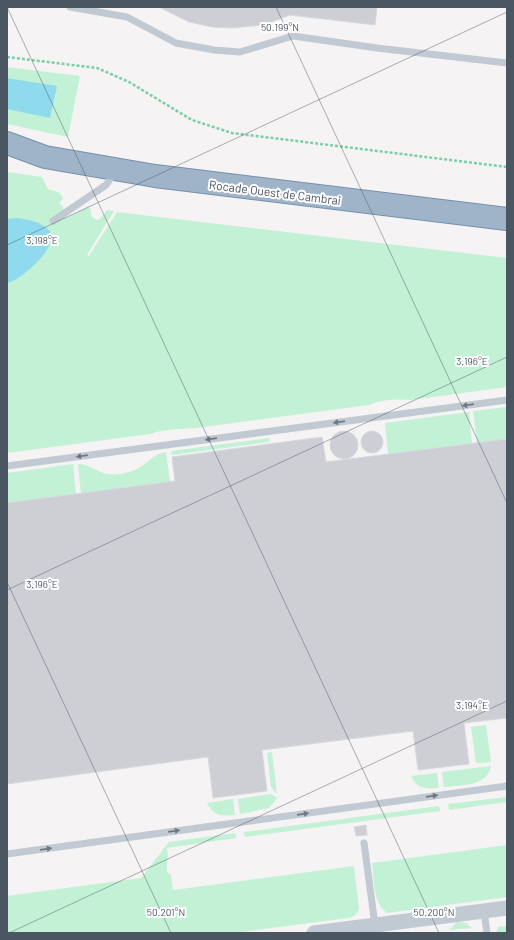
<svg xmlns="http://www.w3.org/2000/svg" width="514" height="940" font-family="Barlow,sans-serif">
<rect width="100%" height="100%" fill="#f5f3f3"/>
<!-- green -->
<path fill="#c3f1d5" d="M7,67L80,76L68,137L7,124Z
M7,172L42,177L48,189C56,192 59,190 63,198L59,204L62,205L66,218L88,207L90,208L92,217L97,220L100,219L107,210L114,211L87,255L89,256L117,212L507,258V387L411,400C397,399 383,399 369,405L196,428C179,429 166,429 150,434L7,453Z
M507,407V439L477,443L473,411Z
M469,412L472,443L388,454L385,423Z
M269,438L270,442L172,455L171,451Z
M166,452L170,482L81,494L78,464C89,464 97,472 107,474C113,475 123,474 129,472C144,469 151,454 166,452Z
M73,464L76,494L7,503V473Z
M486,725L491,762L476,763L471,727Z
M272,752L277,794L271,787L267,753Z
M491,766C488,787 460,785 444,787L442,772Z
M437,773L439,788C426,789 417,789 411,776Z
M271,794L277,798L269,808L240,814L238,799Z
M507,797V802L449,810L448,804Z
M233,799L235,815C222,816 213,816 207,803Z
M439,806L440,811L245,837L244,832Z
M235,833L236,838L167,848C169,857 166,864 167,872L171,875L173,890L354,866L359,908C358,914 354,917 348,918L234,933H7V896L141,878L169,842Z
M507,845V897L387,913C373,904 374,878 372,863Z
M457,922L466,923L472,928L449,930Z
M507,926V933H496L498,927Z"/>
<!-- water -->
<path fill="#90daee" d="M7,78L57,86L50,118L7,109Z
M17,218C30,220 40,221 50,231C51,236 51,241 49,246C44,258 19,281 7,283V219Z"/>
<!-- building -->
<path fill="#cdcfd5" stroke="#d7d9de" d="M159,7H377L375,25L290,15L264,25L232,28L212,27L189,22Z
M330 445a14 14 0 1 1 28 0a14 14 0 1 1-28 0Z
M361 442a11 11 0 1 1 22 0a11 11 0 1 1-22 0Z
M322,437L326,462L507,439V718L464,723L469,764L418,770L413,731L262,750L267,791L213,798L208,757L7,784V503L175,481L172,457Z
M366,825L367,835L356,836L354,827Z"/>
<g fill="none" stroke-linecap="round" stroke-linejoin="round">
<!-- trunk casing -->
<g stroke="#7690ad" stroke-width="24">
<path id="trunk" d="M7,143L45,157L155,176L507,219"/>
</g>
<!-- path -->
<path stroke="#7ad0a6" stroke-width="2.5" stroke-dasharray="3 2" stroke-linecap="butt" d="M7,57L97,68L129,82L192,120L232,133L507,167"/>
<!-- service -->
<path stroke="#c1cad2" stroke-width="7" d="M70,7L127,17L176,43L214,50L240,52L293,36L377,48L507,63
M53,221L106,185L115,173
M7,466L507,400
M364,843L375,925
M7,854L507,786
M484,911L487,933"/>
<!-- minor -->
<path stroke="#c1cad2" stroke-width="15" d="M314,933L507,908"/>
<!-- trunk -->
<use href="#trunk" stroke="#9fb4c9" stroke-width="22"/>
</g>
<!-- one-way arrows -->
<defs><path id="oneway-solid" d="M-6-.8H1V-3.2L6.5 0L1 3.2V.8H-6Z"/></defs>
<g fill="#6e7983">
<use href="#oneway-solid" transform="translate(468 405) rotate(172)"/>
<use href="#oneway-solid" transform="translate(339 422) rotate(172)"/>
<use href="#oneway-solid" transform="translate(211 439) rotate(172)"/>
<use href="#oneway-solid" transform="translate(82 456) rotate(172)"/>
<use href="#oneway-solid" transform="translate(432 796) rotate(-8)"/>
<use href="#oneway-solid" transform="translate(303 814) rotate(-8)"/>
<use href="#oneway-solid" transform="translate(174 831) rotate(-8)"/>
<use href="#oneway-solid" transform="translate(46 849) rotate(-8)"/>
</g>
<!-- ticks -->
<path fill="none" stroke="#4a5661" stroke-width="1" stroke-opacity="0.45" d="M7,7L439,933M276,7L507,503M7,245L507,12M7,582L171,933M7,590L507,357M9,933L507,701"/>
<g text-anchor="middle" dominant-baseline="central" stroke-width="4" stroke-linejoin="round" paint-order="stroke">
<!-- street labels -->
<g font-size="12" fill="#4a5661" stroke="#fff">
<text transform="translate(275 192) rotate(7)">Rocade Ouest de Cambrai</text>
</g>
</g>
<g font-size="10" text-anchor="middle" fill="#4a5661" stroke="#fff" stroke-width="4" stroke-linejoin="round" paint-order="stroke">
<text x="280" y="31">50.199°N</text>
<text x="42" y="244">3.198°E</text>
<text x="472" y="365">3.196°E</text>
<text x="42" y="588">3.196°E</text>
<text x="472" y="709">3.194°E</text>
<text x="166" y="916">50.201°N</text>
<text x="434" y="916">50.200°N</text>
</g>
<!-- border -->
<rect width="514" height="940" fill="none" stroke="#4a5661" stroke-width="16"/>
</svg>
